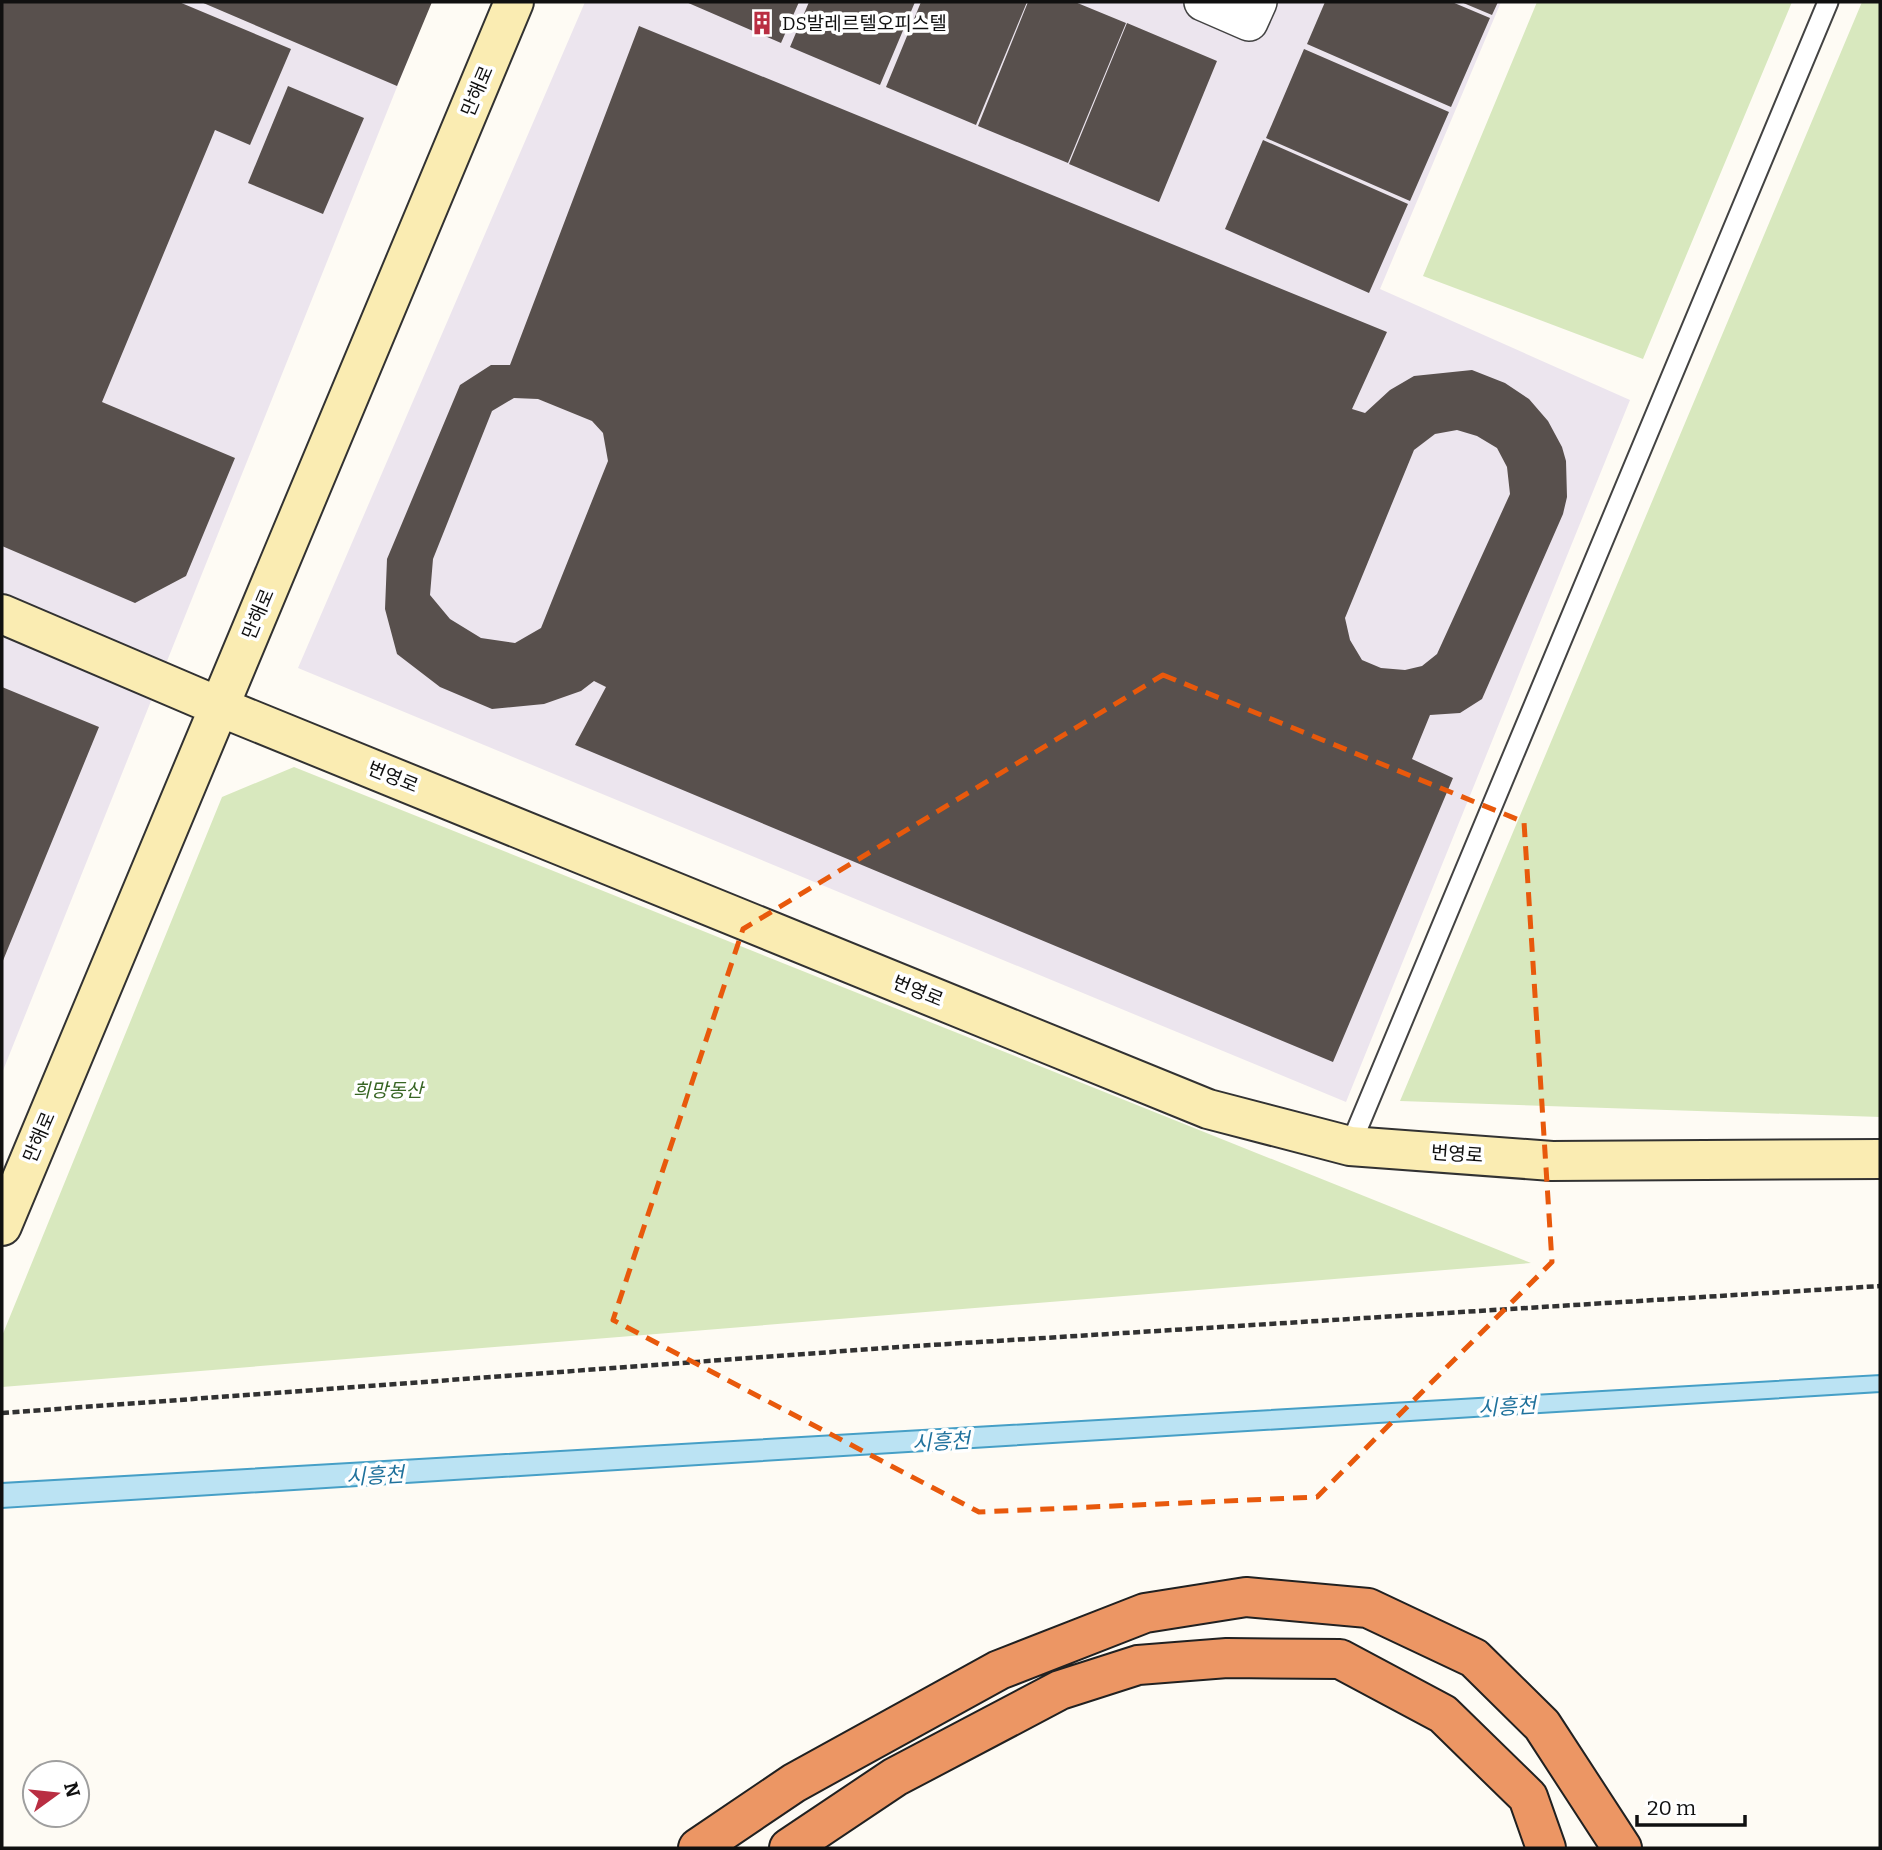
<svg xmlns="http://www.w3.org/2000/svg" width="1882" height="1850" font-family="Bitter,'Noto Sans KR',serif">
<rect width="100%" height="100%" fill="#fefbf4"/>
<!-- industrial -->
<path fill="#ece5ee" d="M2,2H431L2,1073Z
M585,2H1501L1380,289L1630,400L1346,1102L298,668Z"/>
<!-- green -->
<path fill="#d8e8be" d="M1537,2H1792L1643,359L1423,276Z
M1862,2H1880V1117L1400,1101Z
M294,767L1531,1263L2,1387V1336L222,797Z"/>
<!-- water -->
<path fill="#bbe3f3" stroke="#469fc6" stroke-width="2" d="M1880,1375V1392L2,1508V1483Z"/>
<!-- building -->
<path fill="#58504d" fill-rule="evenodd" d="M2,2H179L291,49L250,145L215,130L102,402L235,458L186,576L135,603L2,546Z
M201,2H432L397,86Z
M686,2H799L781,43Z
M809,2H915L880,85L790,47Z
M921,2H1027L976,125L886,87Z
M1028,2H1075L1126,23L1068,163L978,126Z
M1325,2H1452L1490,18L1451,107L1307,44Z
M1461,2H1498L1492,15Z
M1127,23L1217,61L1159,202L1069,164Z
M639,26L1387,332L1352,409L1365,413L1390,390L1414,376L1472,370L1505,383L1529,399L1548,421L1562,447L1566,461L1567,497L1563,514L1482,699L1460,713L1430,715L1412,759L1453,778L1333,1062L575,745L606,687L594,681L581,691L544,704L492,709L440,687L397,654L385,609L387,559L460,385L491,365H510ZM514,398L538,399L592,421L603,433L608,461L541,628L515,643L481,638L450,619L430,595L433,559L492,411ZM1457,430L1477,436L1497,448L1507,467L1510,494L1437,654L1422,666L1405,670L1381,668L1362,660L1350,640L1345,618L1414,450L1435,434Z
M1304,49L1449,112L1410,201L1266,138Z
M288,86L364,118L323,214L248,183Z
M1263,140L1408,204L1369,293L1225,229Z
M2,687L99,727L2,963Z"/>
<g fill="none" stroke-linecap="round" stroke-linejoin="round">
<!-- lane casing -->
<g stroke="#434343" stroke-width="23">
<path id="lane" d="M1350,1146L1828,2"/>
</g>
<!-- street casing -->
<g stroke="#434343" stroke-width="40">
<path id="street" d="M1203,2L1249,22L1258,2"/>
</g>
<!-- secondary casing -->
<g stroke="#323232" stroke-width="42">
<path id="secondary" d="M2,614L220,707L1208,1109L1350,1146L1552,1161L1880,1159
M2,1226L514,2"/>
</g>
<!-- highway casing -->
<g stroke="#212121" stroke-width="42">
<path id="highway" d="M698,1848L794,1783L999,1670L1145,1613L1246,1597L1368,1608L1474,1658L1542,1725L1622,1848
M789,1848L895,1777L1060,1690L1138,1665L1227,1658L1340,1659L1443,1714L1528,1797L1546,1848"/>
</g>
<!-- path -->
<path stroke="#323232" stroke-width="4.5" stroke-dasharray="7 3.5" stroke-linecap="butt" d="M2,1413L899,1347L1880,1286"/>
<!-- lane -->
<use href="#lane" stroke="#fff" stroke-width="19"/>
<!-- street -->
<use href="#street" stroke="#fff" stroke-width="37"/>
<!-- secondary -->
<use href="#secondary" stroke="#faecb2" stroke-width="38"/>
<!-- highway -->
<use href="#highway" stroke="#ec9664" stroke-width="38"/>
</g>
<!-- marked area -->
<path fill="none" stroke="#e8590c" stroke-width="5" stroke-dasharray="14 9" stroke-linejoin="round" d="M1163,675L1524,822L1552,1262L1317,1497L979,1512L613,1320L743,929Z"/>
<!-- icons -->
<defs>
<g id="building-bare" transform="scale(1.89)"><path d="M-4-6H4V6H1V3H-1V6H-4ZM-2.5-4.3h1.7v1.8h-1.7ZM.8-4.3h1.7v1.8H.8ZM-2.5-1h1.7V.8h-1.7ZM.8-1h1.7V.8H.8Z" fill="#b92e42" stroke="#fff" stroke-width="2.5" paint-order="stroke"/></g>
</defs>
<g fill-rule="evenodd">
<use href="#building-bare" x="762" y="23"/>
</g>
<g text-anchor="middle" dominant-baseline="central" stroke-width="7" stroke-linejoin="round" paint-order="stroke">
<!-- poi labels -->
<g font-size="19" fill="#101010" stroke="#fff" text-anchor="start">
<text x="782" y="23">DS발레르텔오피스텔</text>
</g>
<!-- street labels -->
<g font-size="19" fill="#101010" stroke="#fff">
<text transform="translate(477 91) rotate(-67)">만해로</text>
<text transform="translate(258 614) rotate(-67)">만해로</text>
<text transform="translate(393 777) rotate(22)">번영로</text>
<text transform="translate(918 991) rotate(22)">번영로</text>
<text transform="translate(39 1137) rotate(-67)">만해로</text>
<text transform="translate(1457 1154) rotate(4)">번영로</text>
</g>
<!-- park labels -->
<g font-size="19" font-style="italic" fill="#376523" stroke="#fff">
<text x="388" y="1090">희망동산</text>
</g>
<!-- water labels -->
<g font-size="21" font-style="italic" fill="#1f719c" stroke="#fff">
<text transform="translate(1507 1407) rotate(-3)">시흥천</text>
<text transform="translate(941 1442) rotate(-3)">시흥천</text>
<text transform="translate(375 1476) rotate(-3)">시흥천</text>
</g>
</g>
<!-- border -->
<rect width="1882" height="1850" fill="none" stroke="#101010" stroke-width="7"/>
<!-- north arrow -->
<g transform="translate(56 1794) rotate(75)"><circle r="33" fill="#ffffff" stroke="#9f9f9f" stroke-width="2"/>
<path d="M0-5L12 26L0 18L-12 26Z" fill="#b92e42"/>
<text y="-10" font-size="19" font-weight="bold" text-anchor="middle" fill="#101010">N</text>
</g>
<!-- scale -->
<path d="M1637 1815v10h108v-10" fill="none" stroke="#101010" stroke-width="3.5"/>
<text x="1647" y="1815" font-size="21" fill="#101010" stroke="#ffffff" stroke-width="5" paint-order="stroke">20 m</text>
</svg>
